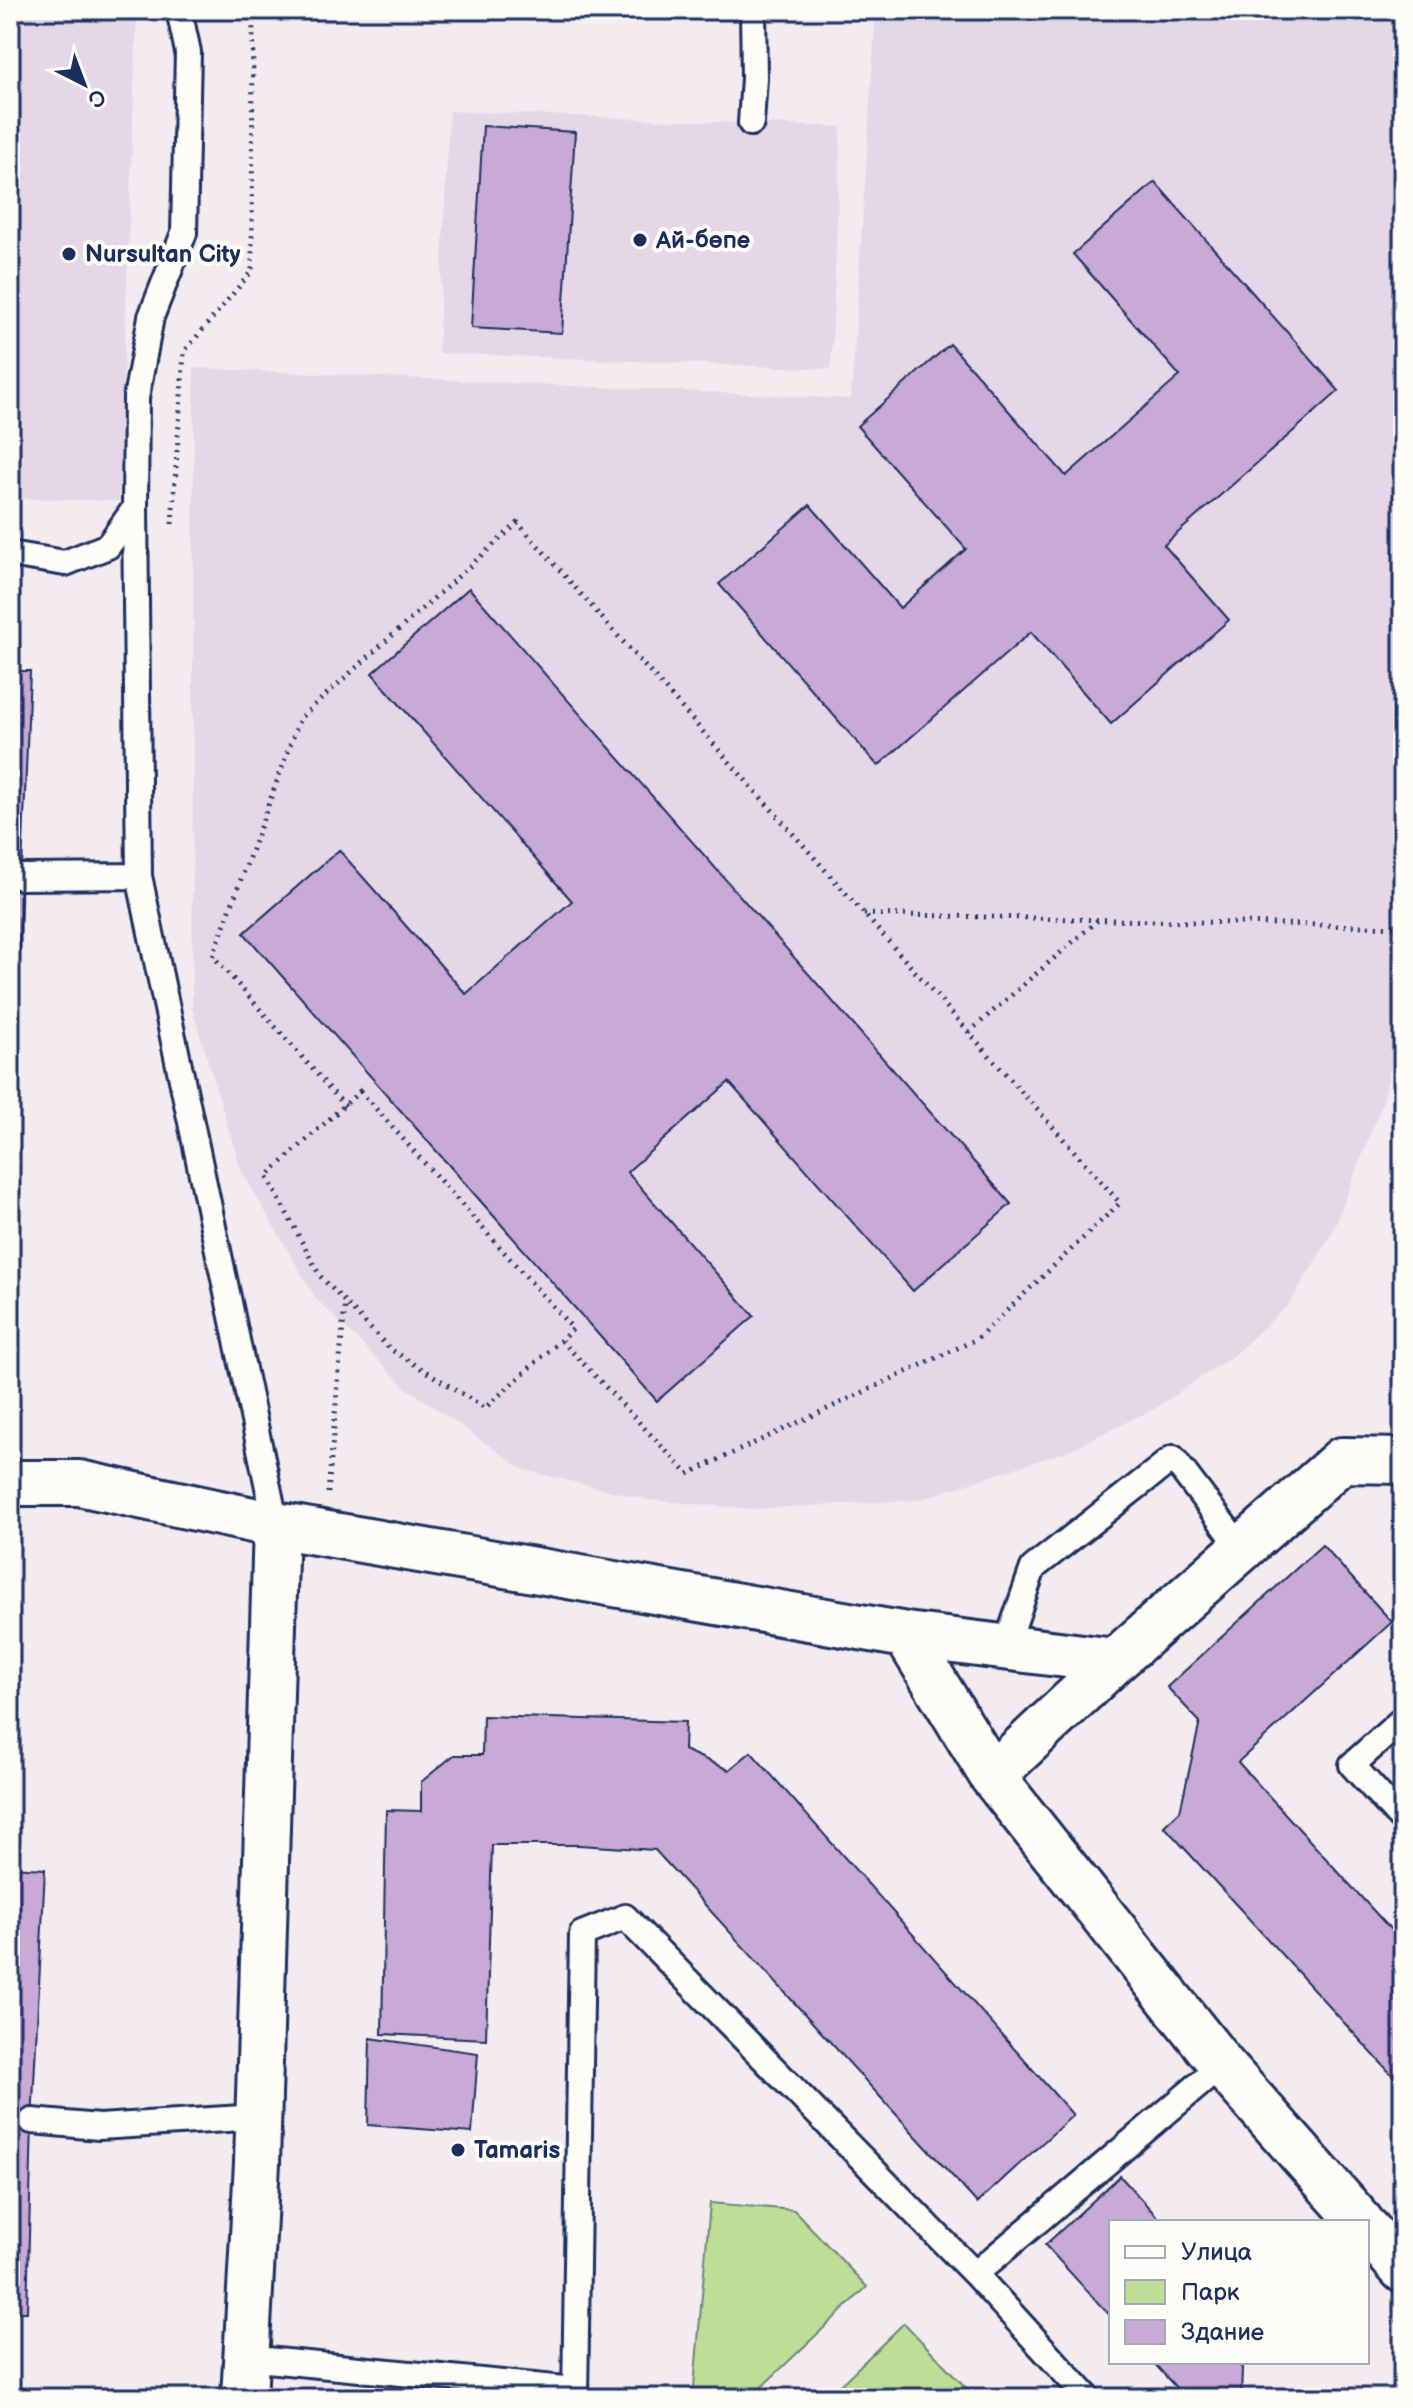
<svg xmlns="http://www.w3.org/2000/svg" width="1413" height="2408" font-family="'Balsamiq Sans',sans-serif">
<rect width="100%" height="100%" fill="#f3ebf0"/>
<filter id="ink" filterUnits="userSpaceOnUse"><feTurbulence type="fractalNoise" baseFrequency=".0125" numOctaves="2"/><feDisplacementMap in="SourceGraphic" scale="16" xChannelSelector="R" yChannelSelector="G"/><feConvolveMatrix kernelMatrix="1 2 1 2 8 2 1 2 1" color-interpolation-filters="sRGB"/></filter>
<g filter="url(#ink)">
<!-- built -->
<path fill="#e6d7e8" d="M10,10H137L119,501L10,498Z
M876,10H1403V1006L1383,1102L1331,1235L1290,1303L1234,1355L1154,1409L1067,1451L918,1500L754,1509L649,1500L524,1470L404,1386L317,1300L241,1170L192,1008L194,368L851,399Z
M449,111L841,127L831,369L438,353Z"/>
<!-- green -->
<path fill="#bedd95" stroke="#6c867a" stroke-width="2" d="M710,2203L794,2210L867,2287L750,2398H693Z
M904,2323L976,2398H827Z"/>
<!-- building -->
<path fill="#c9a9d5" stroke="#1b2f5e" stroke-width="2" d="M483,126L575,132L562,333L471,328Z
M1155,182L1339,391L1164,545L1229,620L1111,724L1031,632L878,766L719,584L810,505L900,608L966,549L857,426L950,344L1066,476L1180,376L1073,254Z
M469,588L1011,1204L913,1291L729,1082L627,1172L754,1316L657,1401L244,933L339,850L466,994L572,901L372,673Z
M10,671H30L14,1068H10Z
M1322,1545L1392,1622L1238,1762L1403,1943V2087L1164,1826L1180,1811L1200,1722L1167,1687Z
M483,1716L685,1722L684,1750L729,1770L751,1752L1073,2115L977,2203L655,1850L579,1845H492L486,2039L382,2034L386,1810L421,1811V1782L454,1755H482Z
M10,1867L45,1869L32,2121L27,2312H10Z
M370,2038L478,2053L472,2133L368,2125Z
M1120,2176L1162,2222H1111V2317L1045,2245Z
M1153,2362H1236L1242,2368L1241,2398H1169L1178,2390Z"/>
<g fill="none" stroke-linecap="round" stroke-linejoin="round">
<!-- lane casing -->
<g stroke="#1b2f5e" stroke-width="30">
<path id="lane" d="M751,123L754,78L753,10
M135,508L139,876L276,1525
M10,554L65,563L108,546L135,508L136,398L151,317L184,233L188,52L179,10
M21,877L139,876
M1006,1646L1033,1568L1173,1458L1242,1549
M1403,1719L1352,1765L1403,1821
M32,2121L99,2127L258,2117
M975,2274L1222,2065
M246,2358L575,2390
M575,2398L582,1934L625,1917L975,2274L1088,2398"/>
</g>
<!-- street casing -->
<g stroke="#1b2f5e" stroke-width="50">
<path id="street" d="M10,1483H79L276,1525
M992,1776L1115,1661
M1361,2222L1222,2065L992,1776L906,1635L1115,1661L1342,1460L1403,1461
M1367,2229L1403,2270
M244,2398L257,2163L276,1525L906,1635"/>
</g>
<!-- path -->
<path stroke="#1b2f5e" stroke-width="5" stroke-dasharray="2 6" stroke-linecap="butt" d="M172,524L184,352L252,271L253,10
M864,914L1403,927
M969,1032L1098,920
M360,1091L573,1329L485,1408L390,1349L320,1276L267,1176Z
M345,1106L213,956L300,718L518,523L1120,1203L977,1339L688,1474L561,1340
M328,1493L345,1303"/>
<!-- lane -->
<use href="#lane" stroke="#fdfcf7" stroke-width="24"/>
<!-- street -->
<use href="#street" stroke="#fdfcf7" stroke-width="44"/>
</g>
</g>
<!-- markers -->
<g fill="#1b2f5e" stroke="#fdfcf7" stroke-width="3">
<circle cx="640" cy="240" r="8"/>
<circle cx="69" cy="254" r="8"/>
<circle cx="458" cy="2150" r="8"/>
</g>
<g text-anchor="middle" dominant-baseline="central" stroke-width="8" stroke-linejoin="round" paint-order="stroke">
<!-- poi labels -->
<g font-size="24" font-weight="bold" fill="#1b2f5e" stroke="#fdfcf7" text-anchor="start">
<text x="656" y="240">Ай-бөпе</text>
<text x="85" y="254">Nursultan City</text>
<text x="474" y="2150">Tamaris</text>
</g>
</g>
<!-- margin -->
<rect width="1413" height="2408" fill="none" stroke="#fdfcf7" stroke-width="40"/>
<rect x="20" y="20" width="1373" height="2368" fill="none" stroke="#1b2f5e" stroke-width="3" filter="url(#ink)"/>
<!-- legend -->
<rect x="1109" y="2220" width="260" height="144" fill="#fdfcf7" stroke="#a3aaba" stroke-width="2"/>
<rect x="1125" y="2246" width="40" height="12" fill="#fdfcf7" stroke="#a3aaba" stroke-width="2"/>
<text x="1181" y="2260" font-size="24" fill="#1b2f5e">Улица</text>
<rect x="1125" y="2280" width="40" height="24" fill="#bedd95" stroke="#a3aaba" stroke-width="2"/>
<text x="1181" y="2300" font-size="24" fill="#1b2f5e">Парк</text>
<rect x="1125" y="2320" width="40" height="24" fill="#c9a9d5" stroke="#a3aaba" stroke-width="2"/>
<text x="1181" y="2340" font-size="24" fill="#1b2f5e">Здание</text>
<!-- north arrow -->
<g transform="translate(84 84) rotate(138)" stroke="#fdfcf7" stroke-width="6" paint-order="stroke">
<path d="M0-6L14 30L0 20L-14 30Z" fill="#1b2f5e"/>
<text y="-12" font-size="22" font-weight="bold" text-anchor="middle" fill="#1b2f5e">С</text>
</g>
</svg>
